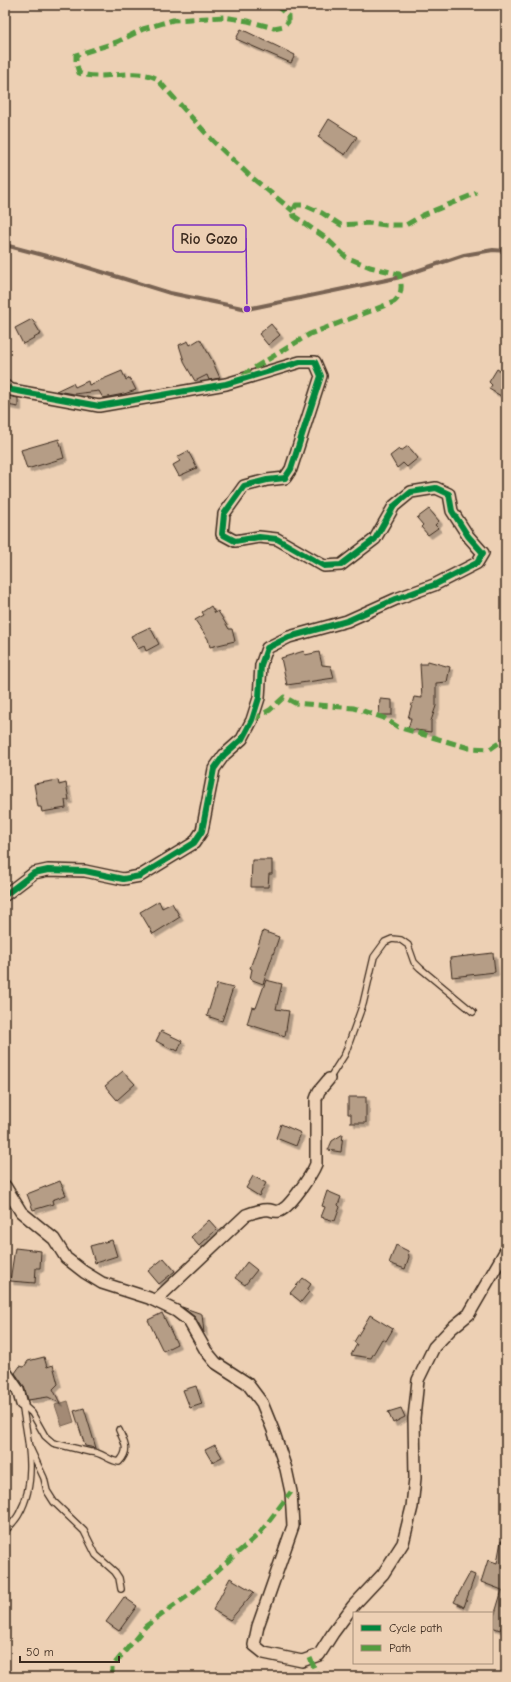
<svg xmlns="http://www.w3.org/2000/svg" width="511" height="1682" font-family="'Comic Neue',sans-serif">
<defs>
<filter id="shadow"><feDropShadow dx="3.5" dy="3.5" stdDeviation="0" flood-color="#0004"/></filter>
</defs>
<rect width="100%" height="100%" fill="#edd0b4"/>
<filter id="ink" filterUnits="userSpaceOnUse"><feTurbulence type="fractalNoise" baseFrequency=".025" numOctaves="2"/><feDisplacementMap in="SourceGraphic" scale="8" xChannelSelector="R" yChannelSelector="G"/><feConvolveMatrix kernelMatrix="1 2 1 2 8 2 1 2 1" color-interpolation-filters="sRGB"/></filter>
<g filter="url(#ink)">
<!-- water -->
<path fill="#a38a74" stroke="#796452" d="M68,1401L74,1422L62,1426L55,1405Z"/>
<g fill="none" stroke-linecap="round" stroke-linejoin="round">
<!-- stream -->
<path stroke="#796452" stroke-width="4" d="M5,245L73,263L170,293L247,309L396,278L464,255L493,250L506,251"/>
</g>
<!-- building -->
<path fill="#b59d86" stroke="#3b2a1e" filter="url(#shadow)" d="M241,29L295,55L291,63L236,39Z
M329,119L357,137L345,155L318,137Z
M32,319L41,334L23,344L15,328Z
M271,324L280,335L268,345L259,334Z
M200,339L211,358L220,378L209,380L207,375L195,381L185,364L179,345L188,341L190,345Z
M497,369L506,374V399L489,389L492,385L489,382Z
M122,371L126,380L130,378L136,390L124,394L103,398L99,391L74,394L56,391L73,383L75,387L88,381L89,385Z
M8,396L18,398V407L7,405Z
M59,439L64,458L27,469L21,450Z
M408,446L418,458L407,467L403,463L397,468L390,456L399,449L401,451Z
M188,451L197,468L179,476L173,465L180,461L177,457Z
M429,509L439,521L435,525L438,528L428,535L421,527L423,525L417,518Z
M211,606L215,613L218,611L229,629H232L235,641L210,647L208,639L195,620L204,615L202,612Z
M150,627L159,644L146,651L144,646L138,649L131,636Z
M304,651L305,655L319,652L322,665L331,666L334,678L287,685L281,658Z
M428,661L450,667L447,682L436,683V706L431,721V732L408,729L411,718H408L414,697L422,698L420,664H427Z
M380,699L392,700V715H379Z
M58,780L59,785L66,783L69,800H65L66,808L42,812L41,807H38L34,784Z
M252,860H272V874H269L268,887H251Z
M159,901L162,908L172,903L180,917L153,934L140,912Z
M263,931L279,937L263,984L250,979L252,969L250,968Z
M493,953L495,972L452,977L450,958Z
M266,980L282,984L276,1009L289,1011L285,1036L247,1024L252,1007L256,1008Z
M217,984L233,988L222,1021L207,1016Z
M161,1031L182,1041L178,1051L174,1049L173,1050L156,1041Z
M123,1071L135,1084L117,1100L105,1086Z
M348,1097H366V1123H351V1114H348Z
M281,1124L301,1133L296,1146L276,1138Z
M343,1134L341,1152L328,1150L332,1141Z
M253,1176L266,1183L259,1196L246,1188Z
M60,1181L66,1195L52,1200L53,1204L33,1210L27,1194Z
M327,1191L341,1197L338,1205L340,1207L335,1221L321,1217L325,1207L322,1206Z
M209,1220L217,1229L199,1246L191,1237Z
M112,1240L117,1256L95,1263L90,1246Z
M396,1245L408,1251L409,1257L405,1269L389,1263Z
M15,1248L41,1251L40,1268H36L35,1283L10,1281Z
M164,1258L175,1271L159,1284L148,1271Z
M247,1262L257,1270L245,1285L235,1278Z
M303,1278L311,1284L307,1290L309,1292L301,1302L290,1293Z
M182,1307L202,1314L204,1333L195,1317Z
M162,1313L177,1344L163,1351L148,1320Z
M370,1315L393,1329L386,1341L382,1339L371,1358L351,1355L357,1344L354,1342Z
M44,1357L47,1367L53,1365L58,1384L53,1389L60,1403L48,1397L28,1400L24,1386L15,1373L20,1366L24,1367L28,1361Z
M196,1386L202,1404L190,1408L183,1390Z
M84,1408L96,1448L85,1446L74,1411Z
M401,1408L405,1417L393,1423L388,1412Z
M215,1445L222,1457L212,1462L205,1450Z
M501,1541H506V1617L500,1630L492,1627V1623L502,1590L481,1582L488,1560L497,1563Z
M470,1573L475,1575L464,1607L454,1602Z
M230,1578L254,1592L230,1620L213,1610Z
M124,1597L137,1606L119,1631L106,1622Z"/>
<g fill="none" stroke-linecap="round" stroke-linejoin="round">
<!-- lane casing -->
<g stroke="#3b2a1e" stroke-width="8">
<path id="lane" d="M329,1079L345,1054L363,1004L374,957L385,942L392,939L401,940L408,945L414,962L420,968L473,1012
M22,1404L32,1413L45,1436L53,1443L90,1452C101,1451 108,1461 119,1462C130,1450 125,1444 119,1430
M29,1446L44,1478L47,1491L54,1502L84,1531L96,1555L115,1572L119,1578L121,1589
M5,1531C10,1526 16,1520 19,1514C38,1481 28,1439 22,1404"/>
</g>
<!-- street casing -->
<g stroke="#3b2a1e" stroke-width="14">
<path id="street" d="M5,386L12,390L99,406L226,384L300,362H315L321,376L291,469L285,478L267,480L244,486L224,514L222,534L235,541L259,537L277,539L324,566L341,565L375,539L394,506L411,492L436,488L449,494L452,511L468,536L483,553L477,563L434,585L396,599L347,621L289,637L267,648L261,665L259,698L252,720L242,739L224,755L214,769L202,831L194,843L140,876L123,879L85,871L48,870L34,873L5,895
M5,1186L21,1212L54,1239L66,1258L84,1272L102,1283L149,1298L176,1311L189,1321L206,1351L216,1363L247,1383L262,1403L273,1430L286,1469L291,1492L293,1526L258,1626L254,1645L264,1653L302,1661L319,1655L333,1633L353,1606L383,1574L403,1543L412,1507L415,1478L414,1418L418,1380L434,1347L452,1328L469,1314L506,1250
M155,1301L246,1215C254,1212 262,1209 270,1210C273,1211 276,1212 279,1211C289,1209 312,1174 316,1164V1099L319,1091L329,1079
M5,1371L18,1390L22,1404"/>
</g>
<!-- lane -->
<use href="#lane" stroke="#edd0b4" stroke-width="5.5"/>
<!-- street -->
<use href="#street" stroke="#edd0b4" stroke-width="11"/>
<!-- quiet -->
<path stroke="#529c3f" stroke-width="5" stroke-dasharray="10 5" stroke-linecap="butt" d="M276,5L288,16V22L284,26L274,28L248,21L224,17L173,20L143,29L117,42L76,55V62L79,73C103,82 132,67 156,78L213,141L250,176L293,211
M243,377L249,371L310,334L394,302C403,294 402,285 399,274L370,267L346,257L327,239L294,216L293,211L296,205H304L322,213L341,225L370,223L386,225H406L423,215L477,193
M252,720L270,710L284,697L295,703L354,708L384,718L398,727L469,748L490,749L506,738
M310,1658L318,1677
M112,1677V1667L146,1626L193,1592L260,1533L291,1492"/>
<!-- cycleway casing -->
<g stroke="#edd0b4" stroke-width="8">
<path id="cycleway" d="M5,386L12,390L99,406L226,384L300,362H315L321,376L291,469L285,478L267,480L244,486L224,514L222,534L235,541L259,537L277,539L324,566L341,565L375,539L394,506L411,492L436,488L449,494L452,511L468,536L483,553L477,563L434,585L396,599L347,621L289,637L267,648L261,665L259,698L252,720L242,739L224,755L214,769L202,831L194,843L140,876L123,879L85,871L48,870L34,873L5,895"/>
</g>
<!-- cycleway -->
<use href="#cycleway" stroke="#00873e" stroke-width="6"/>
</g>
</g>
<!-- callouts -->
<path fill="none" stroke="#7b2cbf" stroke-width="1.5" d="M247 309L246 238"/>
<circle fill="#7b2cbf" stroke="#edd0b4" stroke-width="1.5" cx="247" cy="309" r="4"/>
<rect fill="#edd0b4" stroke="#7b2cbf" stroke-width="1.5" x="173" y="225" width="73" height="27" rx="4"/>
<g font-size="15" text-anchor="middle" font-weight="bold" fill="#3b2a1e">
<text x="209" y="244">Rio Gozo</text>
</g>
<!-- margin -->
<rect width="511" height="1682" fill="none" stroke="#edd0b4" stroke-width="20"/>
<rect x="10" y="10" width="491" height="1662" fill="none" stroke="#3b2a1e" stroke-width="1.5" filter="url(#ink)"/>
<!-- legend -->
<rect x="353" y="1612" width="140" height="52" fill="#edd0b4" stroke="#a68e78"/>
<rect x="361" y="1625" width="20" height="6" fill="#00873e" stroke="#a68e78"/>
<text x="389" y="1632" font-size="12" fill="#3b2a1e">Cycle path</text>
<rect x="361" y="1645" width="20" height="6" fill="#529c3f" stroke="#a68e78"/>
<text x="389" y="1652" font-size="12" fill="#3b2a1e">Path</text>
<!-- scale -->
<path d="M20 1656v6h99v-6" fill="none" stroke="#3b2a1e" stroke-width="2"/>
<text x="26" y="1656" font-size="12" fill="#3b2a1e" stroke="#edd0b4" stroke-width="3" paint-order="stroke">50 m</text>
</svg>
